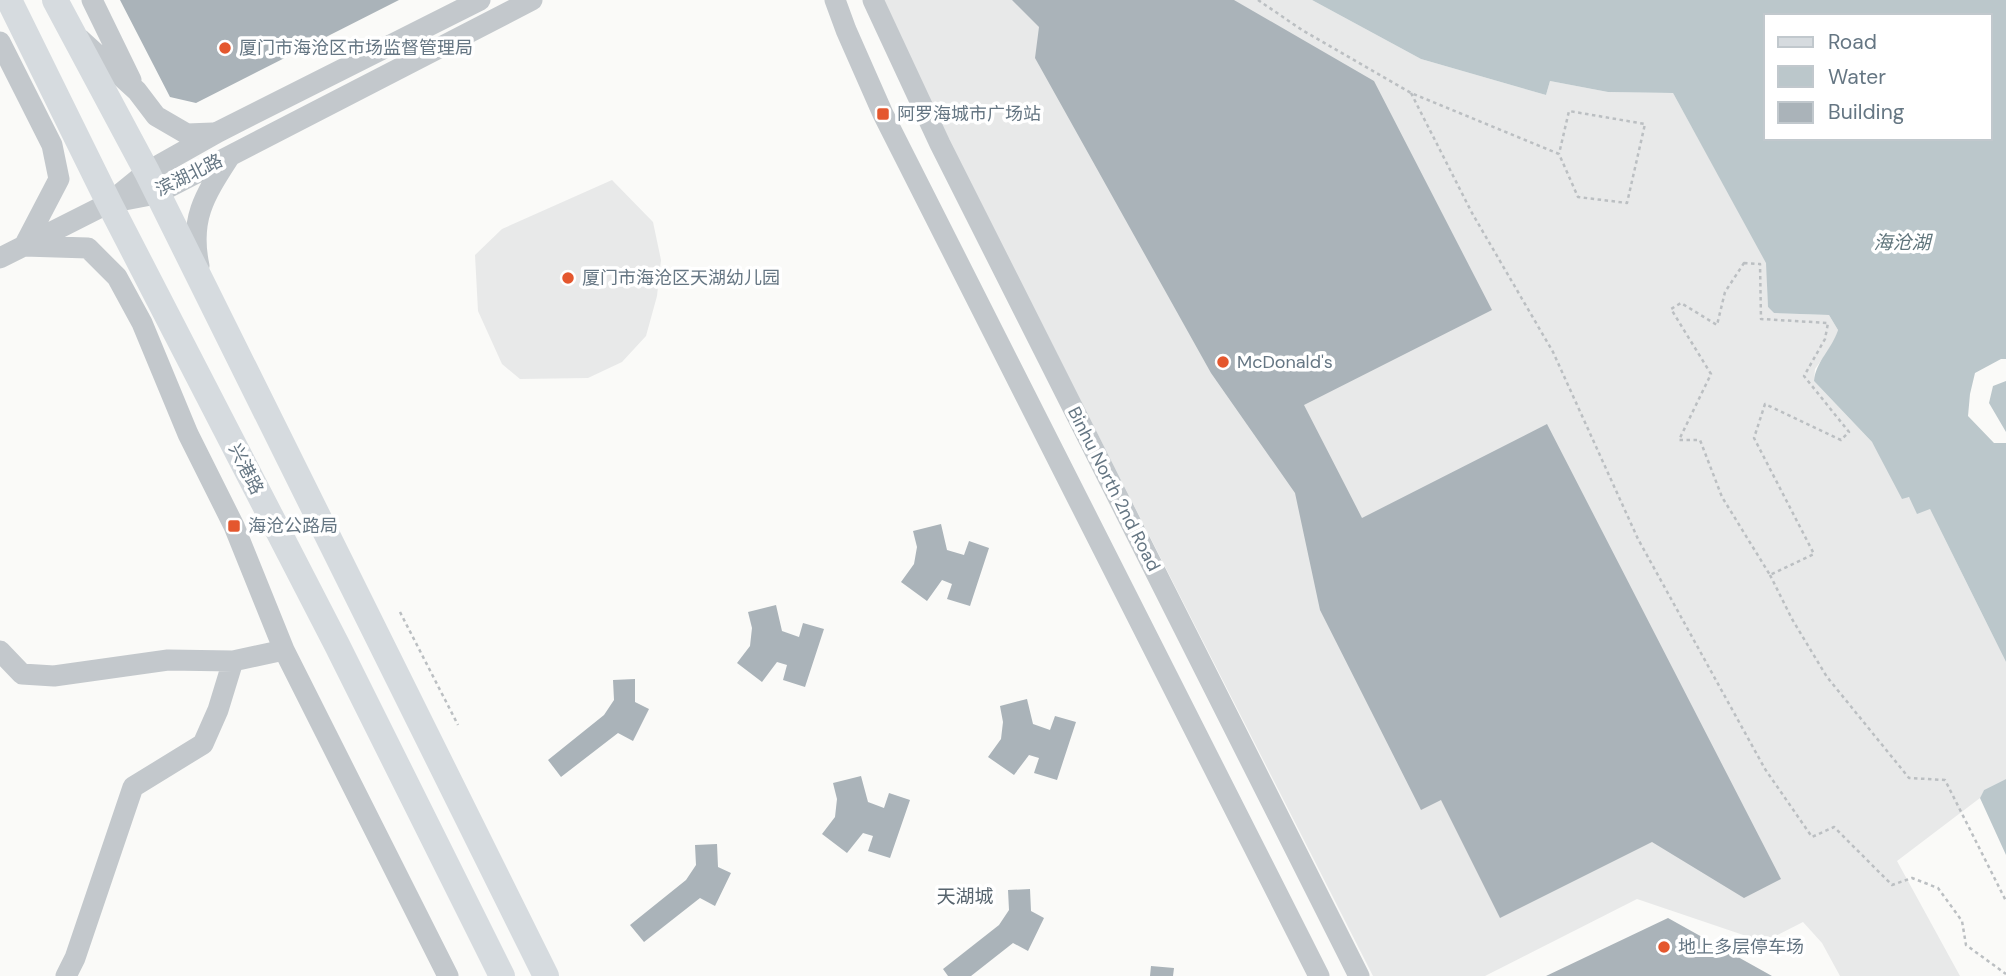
<svg xmlns="http://www.w3.org/2000/svg" width="2006" height="976" font-family="'DM Sans','Noto Sans SC',sans-serif">
<rect width="100%" height="100%" fill="#fafaf8"/>
<!-- built -->
<path fill="#e8e9e9" d="M884,0H1312L1421,59L1546,95L1550,81L1608,92L1673,93L1767,263L1768,307L1774,313L1829,315L1838,330L1835,341L1815,369L1814,381L1872,442L1908,497L1930,509L2006,662V779L1984,790L1980,798L1897,861L1960,976H1840L1822,943L1803,922L1764,942L1637,899L1485,976H1373L897,39Z
M612,180L653,222L661,260L657,296L646,336L622,362L588,378L520,379L502,364L478,311L475,255L502,229Z"/>
<!-- water -->
<path fill="#bbc7cb" fill-rule="evenodd" d="M1312,0H2006V359H2001L1975,373L1970,394L1968,416L1994,443H2006V662L1930,509L1917,514L1909,497L1902,499L1872,442L1814,381C1816,361 1832,349 1838,330L1829,315L1774,313L1768,307L1766,263L1673,93L1608,92L1550,81L1546,95L1421,59ZM1766,16H1990V138H1766Z
M2006,381V432L1989,403L1993,386Z
M2006,779V855L1980,798L1984,790Z"/>
<!-- building -->
<path fill="#aab3b9" d="M120,0H399L196,103L170,97Z
M1012,0H1234L1374,81L1492,310L1304,405L1362,518L1547,424L1781,879L1744,898L1652,842L1500,918L1441,800L1421,810L1320,610L1295,493L1211,373L1035,58L1039,27Z
M941,524L947,550L964,555L969,541L989,548L970,606L947,599L952,584L942,580L927,601L901,582L914,564L917,547L913,531Z
M776,605L782,631L799,637L803,623L824,629L805,687L783,680L787,665L777,662L762,682L737,663L750,646L752,628L748,612Z
M635,679V702L649,709L633,741L618,733L561,777L548,760L604,715L614,700L613,680Z
M1027,699L1033,724L1050,730L1055,716L1076,722L1057,780L1034,773L1039,758L1029,755L1014,775L988,757L1001,739L1003,722L1000,706Z
M861,776L868,802L884,808L889,793L910,800L890,858L868,851L873,836L863,833L847,853L822,834L835,817L837,799L833,783Z
M717,844L718,867L731,873L715,906L700,898L644,942L630,925L686,880L696,865L695,845Z
M1030,889L1031,911L1044,918L1028,951L1013,943L971,976H948L943,969L999,925L1009,910L1008,890Z
M1668,918L1772,976H1546Z
M1151,966L1174,968L1173,976H1150Z"/>
<g fill="none" stroke-linecap="round" stroke-linejoin="round">
<!-- path -->
<path stroke="#bbbfc2" stroke-width="2.5" stroke-dasharray="3.5 3.5" stroke-linecap="butt" d="M1258,0L1302,30L1411,93L1559,154L1578,197L1627,203L1645,124L1569,111L1559,154
M1411,93L1472,213L1553,352L1638,539L1765,769L1812,837L1834,827L1892,885L1912,878L1938,888L1962,921L1966,945L2006,974
M1744,263L1760,264L1761,319L1828,323L1825,339L1804,376L1849,432L1841,440L1765,404L1754,438L1814,554L1770,575L1722,497L1700,440H1679L1711,374L1671,309L1681,303L1717,325L1725,292Z
M1770,575L1792,619L1827,677L1909,778L1945,780L2006,901
M400,612L458,725"/>
<!-- minor -->
<path stroke="#c3c8cc" stroke-width="21" d="M92,0L131,80
M835,0L846,30L883,114L1319,976
M873,0L940,144L1359,976
M80,39L137,91L156,116L187,134L213,133
M0,42L52,145L59,179L24,246L88,248L117,277L142,323L188,434L234,526L284,650L448,976
M114,202L156,194L532,0
M0,258L109,203L147,172L218,132L480,0
M199,266C189,218 205,195 230,156
M0,651L22,674L54,676L168,660L233,661L284,650
M66,976L75,958L133,787L203,744L218,710L233,661"/>
<!-- major -->
<path stroke="#d6dbdf" stroke-width="26" d="M9,0L109,203L337,645L502,976
M55,0L147,172L546,976"/>
</g>
<!-- markers -->
<g fill="#e4572e" stroke="#fff" stroke-width="2.5">
<circle cx="225" cy="48" r="7"/>
<rect x="876" y="107" width="14" height="14" rx="3.5"/>
<circle cx="568" cy="278" r="7"/>
<circle cx="1223" cy="362" r="7"/>
<rect x="227" y="519" width="14" height="14" rx="3.5"/>
<circle cx="1664" cy="947" r="7"/>
</g>
<g text-anchor="middle" dominant-baseline="central" stroke-width="7" stroke-linejoin="round" paint-order="stroke">
<!-- poi labels -->
<g font-size="18" fill="#657683" stroke="#fff" text-anchor="start">
<text x="239" y="48">厦门市海沧区市场监督管理局</text>
<text x="897" y="114">阿罗海城市广场站</text>
<text x="582" y="278">厦门市海沧区天湖幼儿园</text>
<text x="1237" y="362">McDonald's</text>
<text x="248" y="526">海沧公路局</text>
<text x="1678" y="947">地上多层停车场</text>
</g>
<!-- street labels -->
<g font-size="18" fill="#657683" stroke="#fff">
<text transform="translate(189 175) rotate(-26)">滨湖北路</text>
<text transform="translate(246 469) rotate(63)">兴港路</text>
<text transform="translate(1114 489) rotate(63)">Binhu North 2nd Road</text>
</g>
<!-- water labels -->
<g font-size="19" font-style="italic" fill="#60757c" stroke="#fff">
<text x="1902" y="242">海沧湖</text>
</g>
<!-- neighbourhood labels -->
<g font-size="19" fill="#57646e" stroke="#fff">
<text x="965" y="896">天湖城</text>
</g>
</g>
<!-- legend -->
<rect x="1764" y="14" width="228" height="126" fill="#ffffff" stroke="#c1c8cd" stroke-width="2"/>
<rect x="1778" y="37" width="35" height="10" fill="#d6dbdf" stroke="#c1c8cd" stroke-width="2"/>
<text x="1828" y="49" font-size="21" fill="#657683">Road</text>
<rect x="1778" y="66" width="35" height="21" fill="#bbc7cb" stroke="#c1c8cd" stroke-width="2"/>
<text x="1828" y="84" font-size="21" fill="#657683">Water</text>
<rect x="1778" y="102" width="35" height="21" fill="#aab3b9" stroke="#c1c8cd" stroke-width="2"/>
<text x="1828" y="119" font-size="21" fill="#657683">Building</text>
</svg>
